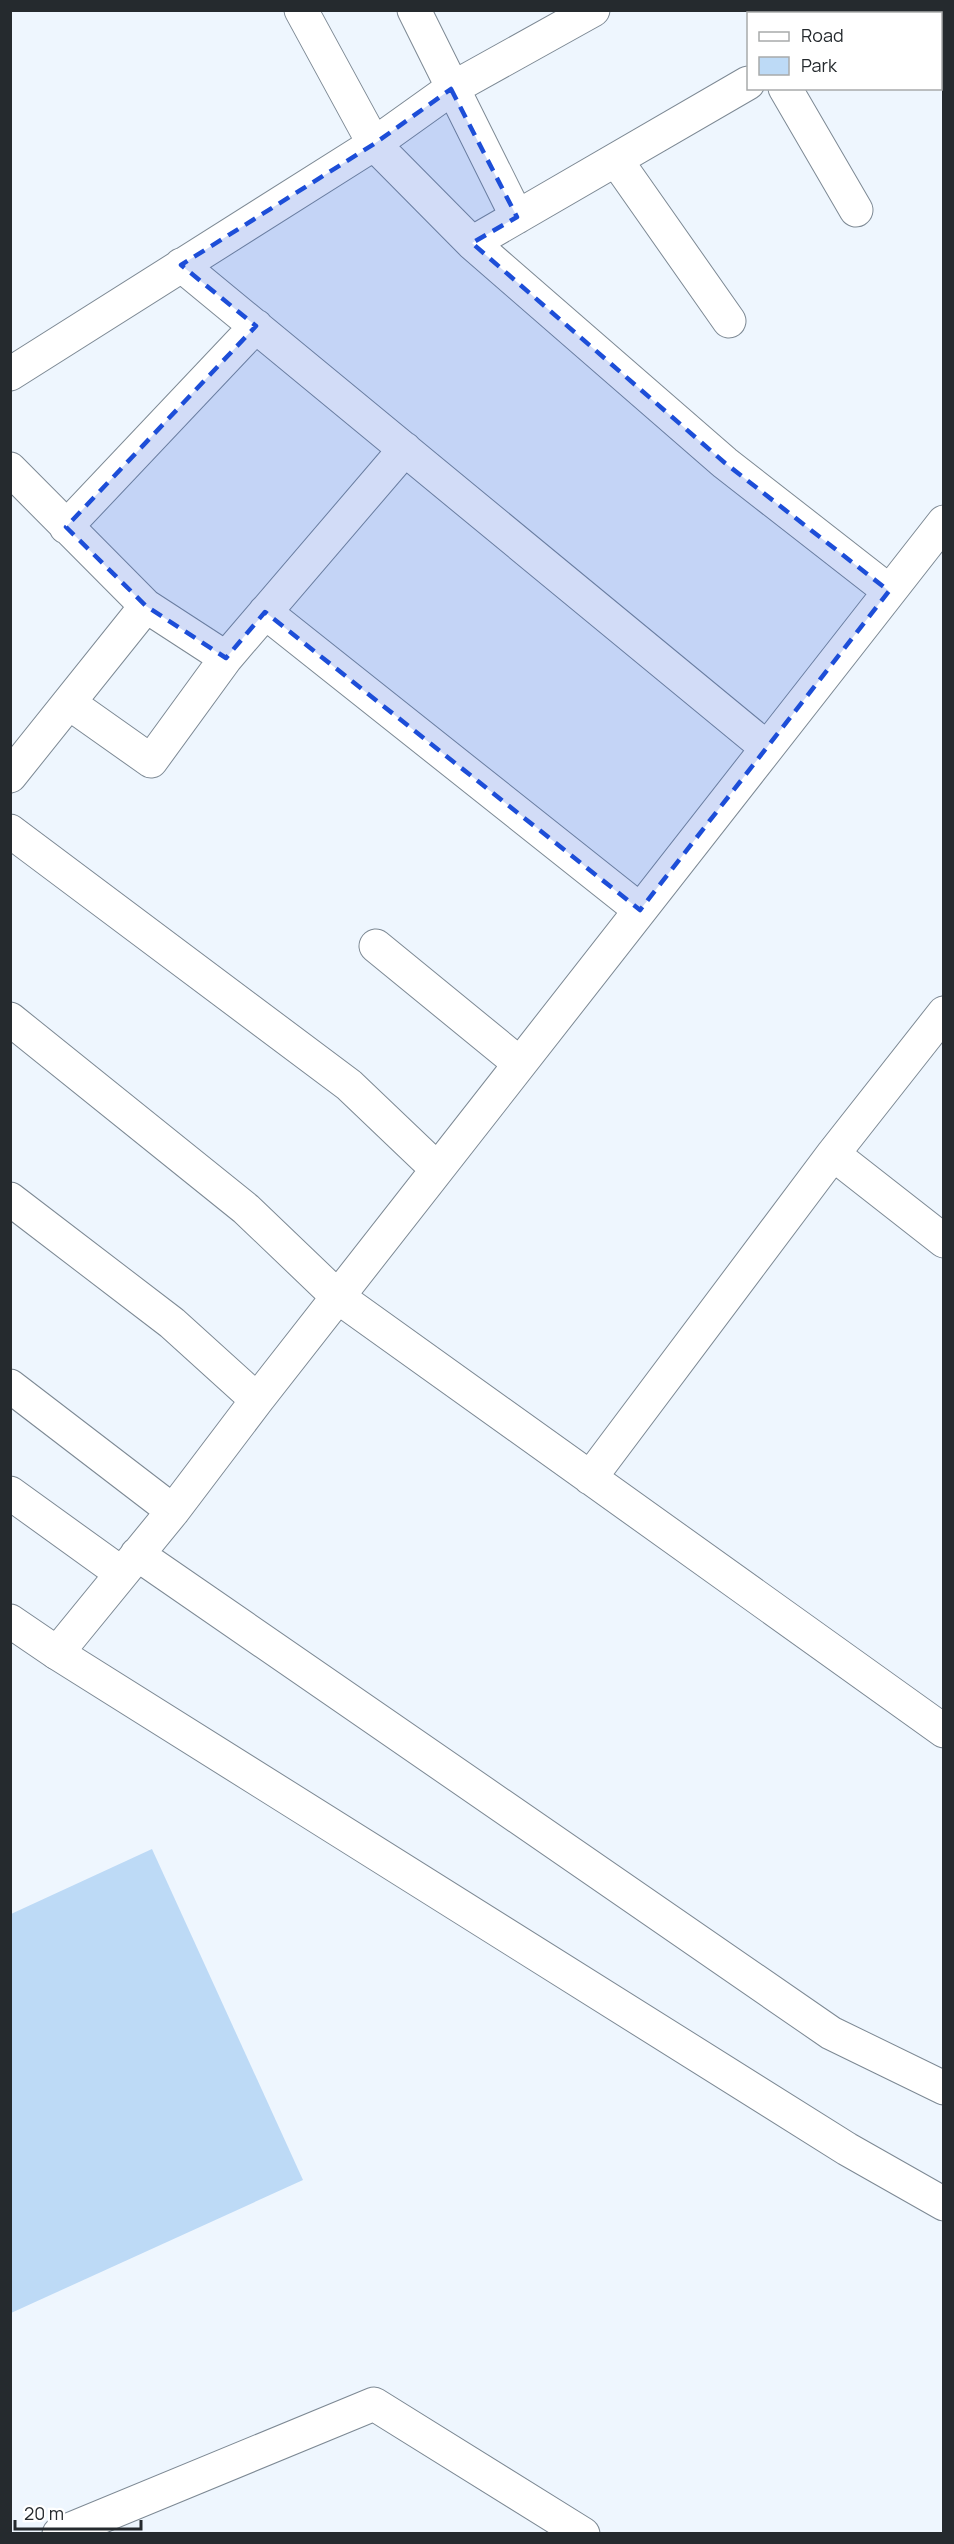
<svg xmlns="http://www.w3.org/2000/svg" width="954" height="2544" font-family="Manrope,sans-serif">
<rect width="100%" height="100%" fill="#eef6fe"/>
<!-- green -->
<path fill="#bddaf6" d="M152,1849L303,2180L11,2313V1914Z"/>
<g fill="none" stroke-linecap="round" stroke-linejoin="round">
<!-- street casing -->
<g stroke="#7d8994" stroke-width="35">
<path id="street" d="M301,10L374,144L472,243L725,463L889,591
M414,10L517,217
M915,10L917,14
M867,14L872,10
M940,40L944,44
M785,88L856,210
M616,160L729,321
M472,243L748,83
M181,265L767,748
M10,374L374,144L451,89L593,10
M10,469L146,606L226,658
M66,527L256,326
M265,612L640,910
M69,703L151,761L226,658L405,449
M10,776L146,606
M10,831L349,1085L437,1169
M376,946L519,1063
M10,1019L246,1209L338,1297L944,1731
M833,1154L944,1241
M10,1199L172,1323L257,1400
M10,1386L173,1511
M590,1478L833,1154L944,1013
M10,1493L121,1573
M137,1554L831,2033L944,2088
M57,1653L173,1511L257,1400L944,522
M59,2534L374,2404L583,2534"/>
</g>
<!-- secondary casing -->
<g stroke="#7d8994" stroke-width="35">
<path id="secondary" d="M10,1621L57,1653L847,2149L944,2204"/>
</g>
<!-- street -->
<use href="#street" stroke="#fff" stroke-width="33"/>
<!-- secondary -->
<use href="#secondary" stroke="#fff" stroke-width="33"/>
</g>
<!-- marked area -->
<path fill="#1d4ed8" fill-opacity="0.2" stroke="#1d4ed8" stroke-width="4.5" stroke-dasharray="12 8" stroke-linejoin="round" d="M451,89L517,217L472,243L725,463L889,591L640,910L265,612L226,658L146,606L66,527L256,326L181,265L374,144Z"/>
<!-- border -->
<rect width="954" height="2544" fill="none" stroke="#252a2e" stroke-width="24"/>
<!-- legend -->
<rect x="747" y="12" width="195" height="78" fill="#ffffff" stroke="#a8aaab" stroke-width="1.5"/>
<rect x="759" y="32" width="30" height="9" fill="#ffffff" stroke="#a8aaab" stroke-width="1.5"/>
<text x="801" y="42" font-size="18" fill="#252a2e">Road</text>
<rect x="759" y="57" width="30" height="18" fill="#bddaf6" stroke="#a8aaab" stroke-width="1.5"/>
<text x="801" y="72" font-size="18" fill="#252a2e">Park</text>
<!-- scale -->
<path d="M15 2520v9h126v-9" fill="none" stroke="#252a2e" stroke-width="3"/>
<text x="24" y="2520" font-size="18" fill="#252a2e" stroke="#ffffff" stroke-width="4.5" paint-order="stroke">20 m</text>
</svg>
